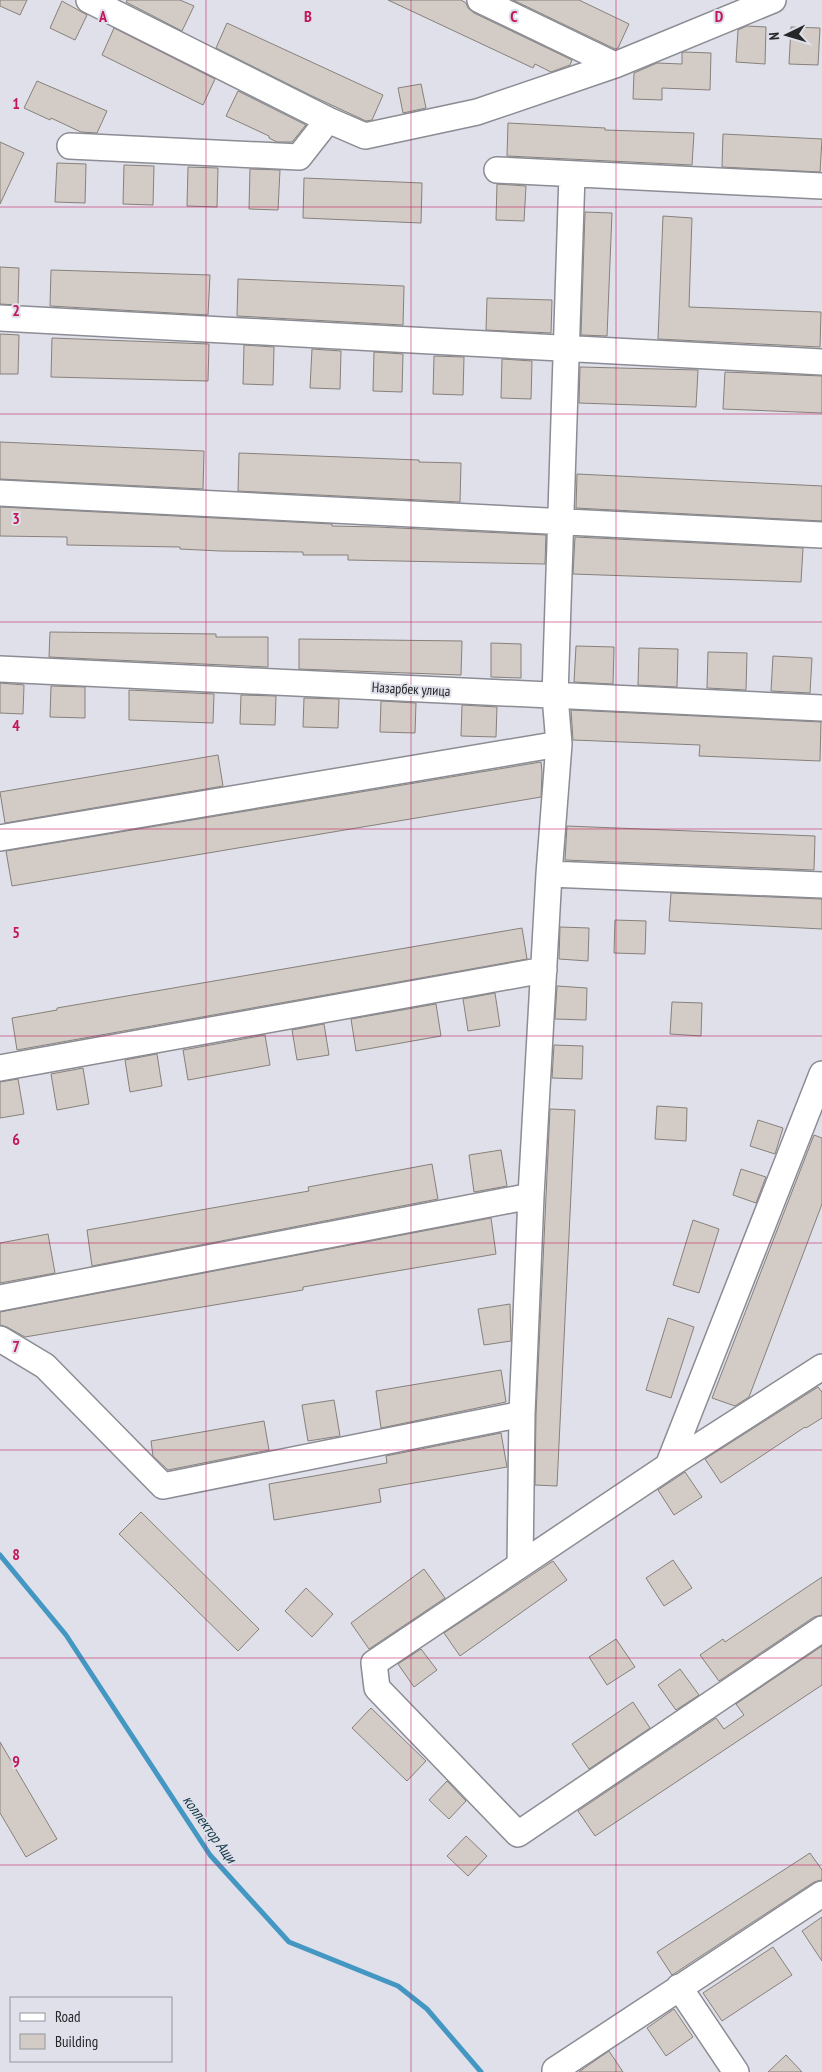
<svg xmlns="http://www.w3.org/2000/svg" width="822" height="2072" font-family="'PT Sans Narrow',sans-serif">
<rect width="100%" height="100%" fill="#dfe0e9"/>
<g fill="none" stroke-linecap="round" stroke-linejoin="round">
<!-- stream -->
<path stroke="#4497c2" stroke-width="5" d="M0,1555L66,1635L210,1855L289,1942L398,1986L427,2009L481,2072"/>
</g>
<!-- building -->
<path fill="#d3ccc6" stroke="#87807b" d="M0,0H27L20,15L0,6Z
M127,0H180L194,6L182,31L126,2Z
M388,0H461L466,3L468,8L474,13L572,60L570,65L551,72L535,64L533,68Z
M513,0H579L629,24L618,48L615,49Z
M62,1L87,15L75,40L50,28Z
M227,23L383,95L372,120L366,121L312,96L216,48Z
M747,26L766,27L765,64L736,62L738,30Z
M791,27L820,28L818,65L789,64Z
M114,28L215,79L203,105L102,55Z
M684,52L711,53L710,90L662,88V100L633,99L634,73L657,63L682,64V53Z
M37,81L107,111L97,133L81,132L51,118L50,120L24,108Z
M421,84L426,108L403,113L398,88Z
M238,91L306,125L305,126L292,142H277L269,138V136L226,116Z
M508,123L605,128V130L694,133L692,165L507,156Z
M723,134L822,139L820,172L722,167Z
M0,142L24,153L0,204Z
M57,163L86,164L85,203L55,202Z
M124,165L154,166L153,205L123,204Z
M188,167L218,168L217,207L187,206Z
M250,169L280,170L278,210L249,209Z
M304,178L422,183L421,223L303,218Z
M497,184L526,186L524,221L496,220Z
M585,212L612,213L607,336L581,335Z
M663,216L692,218L689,307L821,312L820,347L658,339Z
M0,267L19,268L18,305L0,304Z
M51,270L210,275L208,315L50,306Z
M238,279L404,286L403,325L237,316Z
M487,298L552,300L551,333L486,330Z
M0,334L19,335L18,374H0Z
M52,338L209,344L208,381L51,377Z
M244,345L274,347L273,385L243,384Z
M312,349L341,351L340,389L310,388Z
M374,352L403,354L402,392L373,391Z
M434,356L464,357L463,395L433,394Z
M502,359L532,361L531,399L501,398Z
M580,367L698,370L696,407L579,403Z
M725,372L822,376V413L723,409Z
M0,442L204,451L203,489L0,479Z
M239,453L419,460V462L461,463L460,502L238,491Z
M577,474L822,486V521L576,508Z
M0,507L332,524V526L377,527L546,535L545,564L348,560V555H303V552L220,551L180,549V547L67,545V537L0,536Z
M575,537L803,548L801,582L573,574Z
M50,632L216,634V637H268V667L49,657Z
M299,639L462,641L461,675L299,669Z
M491,643L521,644V678L491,677Z
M576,646L614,647L613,684L574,682Z
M639,648L678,649L677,687L638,685Z
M708,652L747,653L746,690L707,688Z
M773,656L812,658L810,693L771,691Z
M0,683L24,685L23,714L0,713Z
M51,686L85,687V718L50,717Z
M129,690L214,694L213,723L129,720Z
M241,695L276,696L275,725L240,724Z
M304,698L339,699L338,728L303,727Z
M381,701L416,703L415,733L380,732Z
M462,705L497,707L496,737L461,736Z
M571,710L821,722L820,761L699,756L700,745L573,740Z
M218,755L223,786L5,823L0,792Z
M541,762L542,772L541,797L12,886L6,851Z
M567,826L815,836L814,870L565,860Z
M671,893L822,899V929L669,921Z
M615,920L646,921L645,954L614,953Z
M560,927L589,928L588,961L559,959Z
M522,928L527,959L17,1050L12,1018L57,1010V1008Z
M557,986L587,988L586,1020L555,1019Z
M495,993L500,1026L468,1031L463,999Z
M672,1002L702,1003L701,1036L670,1034Z
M436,1004L441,1036L356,1051L351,1019Z
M324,1024L329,1055L297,1060L292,1030Z
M265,1035L270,1065L188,1080L183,1050Z
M554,1045L583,1046L582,1079L552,1078Z
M157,1054L162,1086L130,1092L125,1060Z
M83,1068L89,1104L57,1110L51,1074Z
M18,1079L24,1114L0,1118V1082Z
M657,1106L687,1108L686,1141L655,1139Z
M550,1109L575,1110L557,1486L535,1485L536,1414Z
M758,1120L783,1128L775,1154L750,1146Z
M814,1135L822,1138V1204L749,1397L735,1406L712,1398Z
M501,1150L507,1186L474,1192L469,1155Z
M432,1164L438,1199L92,1266L87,1230L309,1191L308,1187Z
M741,1169L766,1177L756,1203L733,1195Z
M491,1218L496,1254L303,1287V1290L25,1337L7,1327L0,1325V1312Z
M693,1220L719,1229L699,1293L673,1285Z
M48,1234L55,1273L0,1283V1243Z
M510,1304L511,1341L484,1345L478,1309Z
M668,1318L694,1327L671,1398L646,1390Z
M501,1370L506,1402L381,1428L376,1391Z
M818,1387L822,1392V1418L806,1428L805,1427L721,1483L705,1459Z
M334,1400L340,1436L308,1441L302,1405Z
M264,1421L269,1450L168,1470L153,1456L151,1441Z
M501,1433L507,1467L379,1489L381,1502L274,1520L269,1484L387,1463L386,1456Z
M685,1472L702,1497L674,1515L658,1490Z
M141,1512L259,1629L238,1651L119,1534Z
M673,1560L692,1588L664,1606L646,1578Z
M553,1561L567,1580L460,1656L444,1633Z
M424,1569L445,1598L369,1649L351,1623Z
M822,1577V1615L814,1617L719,1681L700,1655L723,1639L725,1642Z
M306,1588L333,1614L312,1637L285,1611Z
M616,1639L635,1667L607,1685L589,1657Z
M822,1646V1685L595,1836L578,1811L716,1718L724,1729L744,1715L736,1704Z
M421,1649L437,1670L414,1687L398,1664Z
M680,1669L699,1695L676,1710L658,1685Z
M633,1702L650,1728L589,1769L572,1744Z
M371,1708L426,1761L407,1781L352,1728Z
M0,1742L57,1839L26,1857L0,1813Z
M447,1781L466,1801L449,1819L429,1800Z
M466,1836L487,1856L468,1876L447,1856Z
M810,1853L822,1870V1880L814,1882L672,1975L657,1952Z
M822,1917V1961L802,1931Z
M773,1947L792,1975L722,2021L703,1993Z
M674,2009L693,2037L666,2056L647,2028Z
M609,2051L623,2072H579L590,2064Z
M786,2055L802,2072H768Z"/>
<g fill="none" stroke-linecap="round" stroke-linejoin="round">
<!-- minor casing -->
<g stroke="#8b8c94" stroke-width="28">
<path id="minor" d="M89,0L328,120L365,136L477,112L615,65L773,0
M480,0L615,65
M70,146L299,157L328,120
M497,170L822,186
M0,318L822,362
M0,493L822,535
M0,669L822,708
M0,838L559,744
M549,874L822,885
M0,1068L544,970
M0,1298L531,1196
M0,1339L45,1366L163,1486L522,1414
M822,1367L668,1466L374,1663L377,1688L518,1834L822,1629
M668,1466L822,1074
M520,1565L522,1414L531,1196L549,874L559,744L555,696L572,174
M679,1987L736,2072
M555,2070L822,1894"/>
</g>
<!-- minor -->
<use href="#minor" stroke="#fff" stroke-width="25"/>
</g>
<!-- grid -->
<path fill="none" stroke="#c2185b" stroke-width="1" stroke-opacity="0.55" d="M206,0V2072M411,0V2072M616,0V2072M0,207H822M0,414H822M0,622H822M0,829H822M0,1036H822M0,1243H822M0,1450H822M0,1658H822M0,1865H822"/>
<g text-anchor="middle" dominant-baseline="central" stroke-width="4" stroke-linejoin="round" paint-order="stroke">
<!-- street labels -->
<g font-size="14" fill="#252629" stroke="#dfe0e9">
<text transform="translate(411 689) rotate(3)">Назарбек улица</text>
</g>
<!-- water labels -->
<g font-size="15" font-style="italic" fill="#0f3547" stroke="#dfe0e9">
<text transform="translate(210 1829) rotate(54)">коллектор Ащи</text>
</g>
</g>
<g font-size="16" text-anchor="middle" font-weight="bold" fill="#c2185b" stroke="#dfe0e9" stroke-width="4" stroke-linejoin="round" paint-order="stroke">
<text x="103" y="22">A</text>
<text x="308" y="22">B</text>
<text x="514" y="22">C</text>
<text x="719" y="22">D</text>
<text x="16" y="109">1</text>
<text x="16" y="316">2</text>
<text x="16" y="524">3</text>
<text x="16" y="731">4</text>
<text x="16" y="938">5</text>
<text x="16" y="1145">6</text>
<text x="16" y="1352">7</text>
<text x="16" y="1560">8</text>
<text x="16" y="1767">9</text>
</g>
<!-- legend -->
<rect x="10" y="1997" width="162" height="65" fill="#dfe0e9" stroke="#95969c"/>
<rect x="20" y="2013" width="25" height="8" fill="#ffffff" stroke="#95969c"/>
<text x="55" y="2022" font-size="15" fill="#252629">Road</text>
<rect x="20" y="2034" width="25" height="15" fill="#d3ccc6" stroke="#95969c"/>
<text x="55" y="2047" font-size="15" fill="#252629">Building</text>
<!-- north arrow -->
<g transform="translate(787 35) rotate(265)" stroke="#dfe0e9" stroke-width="4" paint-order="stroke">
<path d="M0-4L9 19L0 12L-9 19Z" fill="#252629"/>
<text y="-8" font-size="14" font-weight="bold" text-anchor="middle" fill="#252629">N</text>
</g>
</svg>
